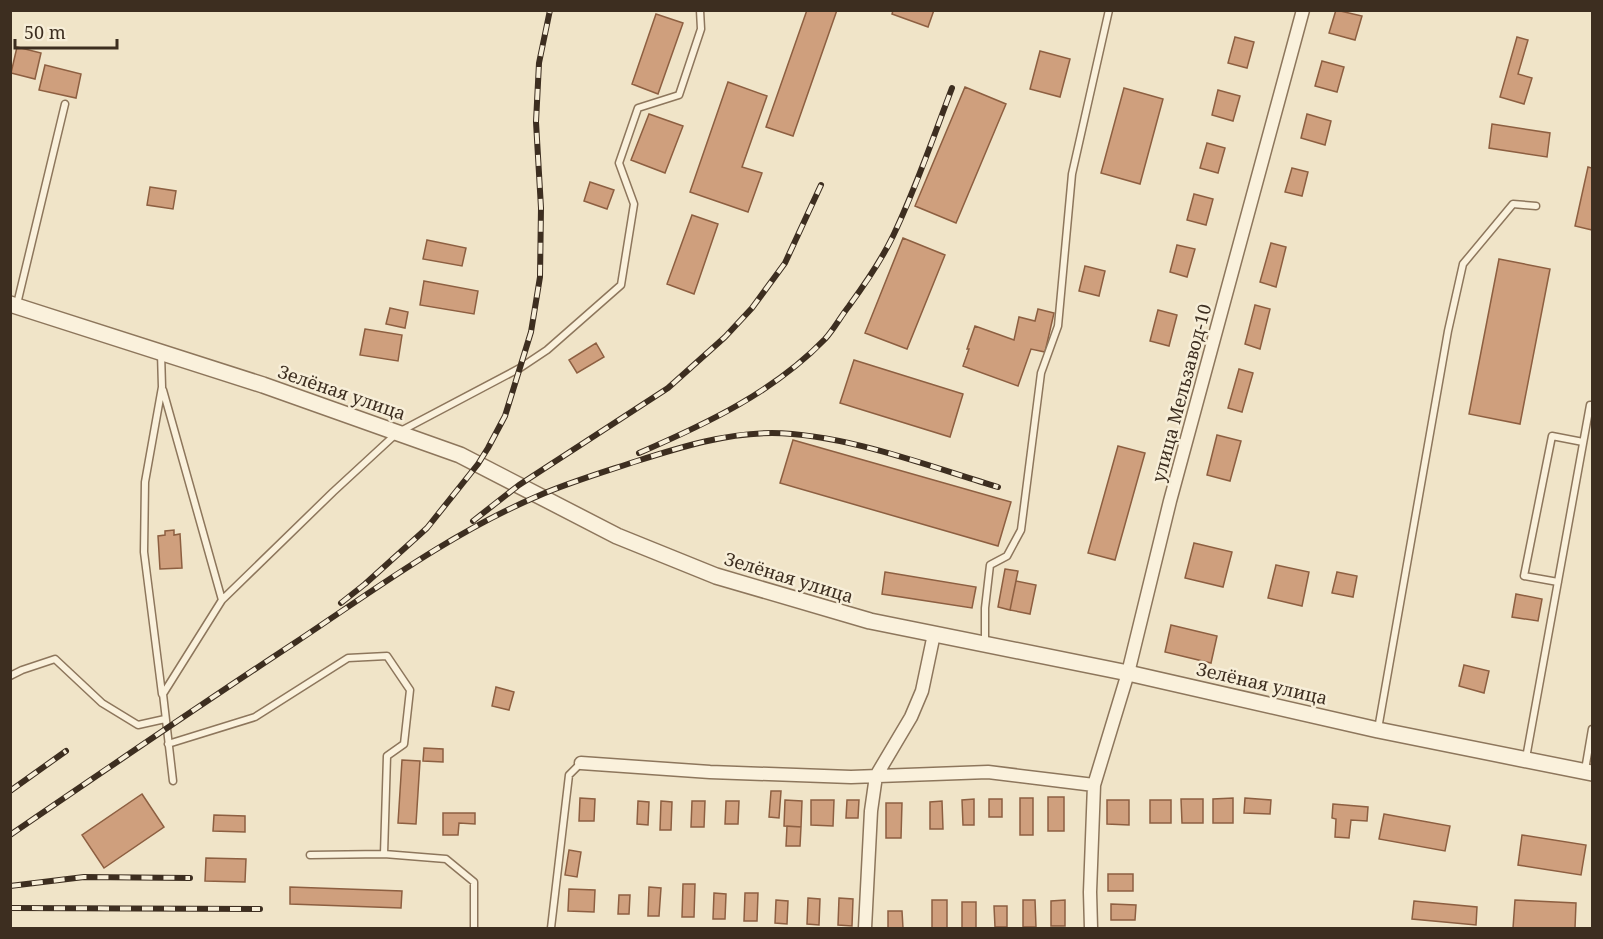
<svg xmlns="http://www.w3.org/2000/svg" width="1603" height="939" font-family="'Noto Serif',serif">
<rect width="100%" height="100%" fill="#f0e4c8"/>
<!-- building -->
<path fill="#cf9f7d" stroke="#8d5f41" stroke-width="1.5" d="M807,10H837L793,136L766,127Z
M893,10H934L928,27L892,14Z
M1336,10L1362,16L1355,40L1329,33Z
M656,14L683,23L658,94L632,84Z
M1235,37L1254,42L1247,68L1228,63Z
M1517,37L1528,40L1518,74L1532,78L1524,104L1500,97Z
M17,47L41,53L35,79L11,73Z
M1040,51L1070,59L1060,97L1030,89Z
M1322,61L1344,67L1337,92L1315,86Z
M45,65L81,74L76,98L39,90Z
M728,82L767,96L742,167L762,173L748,212L690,192Z
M965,87L1006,104L956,223L915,206Z
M1124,88L1163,99L1140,184L1101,173Z
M1218,90L1240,96L1233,121L1212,115Z
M649,114L683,126L665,173L631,160Z
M1307,114L1331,121L1325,145L1301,138Z
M1492,124L1550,133L1547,157L1489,148Z
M1207,143L1225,148L1218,173L1200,168Z
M1588,167L1592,168V230L1575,226Z
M1292,168L1308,172L1302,196L1285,192Z
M590,182L614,190L607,209L584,201Z
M150,187L176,191L173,209L147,205Z
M1194,194L1213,199L1206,225L1187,220Z
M692,215L718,224L694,294L667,284Z
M903,238L945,255L907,349L865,333Z
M427,240L466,248L462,266L423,259Z
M1271,243L1286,247L1276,287L1260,282Z
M1177,245L1195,249L1187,277L1170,272Z
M1499,259L1550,269L1520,424L1469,414Z
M1085,266L1105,271L1099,296L1079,291Z
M424,281L478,291L474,314L420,305Z
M1255,305L1270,309L1260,349L1245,344Z
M390,308L408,312L405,328L386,324Z
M1038,309L1054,313L1045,352L1031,349L1018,386L963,366L969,349H967L975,326L1014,340L1019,317L1035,321Z
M1158,310L1177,315L1169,346L1150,341Z
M365,329L402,335L398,361L360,355Z
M596,343L604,357L577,373L569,360Z
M854,360L963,394L950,437L840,403Z
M1239,369L1253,373L1242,412L1228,408Z
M1217,435L1241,441L1230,481L1207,475Z
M793,440L1011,502L998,546L780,483Z
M1118,446L1145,453L1115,560L1088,553Z
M174,530V535L180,534L182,568L160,569L158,536L165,535V531Z
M1194,543L1232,552L1223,587L1185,578Z
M1276,565L1309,572L1302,606L1268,598Z
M1005,569L1018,571L1010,610L998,607Z
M885,572L976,587L972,608L882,594Z
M1337,572L1357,576L1353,597L1332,593Z
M1016,581L1036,585L1030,614L1010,610Z
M1516,594L1542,599L1538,621L1512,617Z
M1171,625L1217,636L1211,663L1165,652Z
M1464,665L1489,671L1484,693L1459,686Z
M496,687L514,692L509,710L492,706Z
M424,748L443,749V762L423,761Z
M402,760L420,761L416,824L398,823Z
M771,791H781L779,818L769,817Z
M142,794L164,827L104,868L82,835Z
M1048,797H1064V831H1048Z
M580,798L595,799L594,821H579Z
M1020,798H1033V835H1020Z
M1233,798V823H1213V799Z
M1245,798L1271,800L1270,814L1244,813Z
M974,799V825H963L962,800Z
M989,799H1002V817H989Z
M1181,799H1203V823H1182Z
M785,800L802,801L801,827L784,826Z
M811,800H834L833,826L811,825Z
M847,800H859L858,818H846Z
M1107,800H1129V825L1107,824Z
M1150,800H1171V823H1150Z
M638,801L649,802L648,825L637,824Z
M661,801L672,802L671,830H660Z
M692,801H705L704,827H691Z
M726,801H739L738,824H725Z
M942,801L943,829H930V802Z
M886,803H902L901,838H886Z
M1333,804L1368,807L1367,821L1351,820L1349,838L1335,837L1336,819L1332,818Z
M443,813H475V824L459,823L458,835H443Z
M1384,814L1450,826L1445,851L1379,839Z
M214,815L245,816V832L213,831Z
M787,826L801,827L800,846H786Z
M1522,835L1586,845L1581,875L1518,865Z
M569,850L581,852L577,877L565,875Z
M206,858L246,859L245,882L205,881Z
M1108,874H1133V891H1108Z
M683,884H695L694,917H682Z
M290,887L402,891L401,908L290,904Z
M649,887L661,888L659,916H648Z
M569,889L595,890L594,912L568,911Z
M714,893L726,894L725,919H713Z
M745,893H758L757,921H744Z
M619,895H630L629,914H618Z
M808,898L820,899L819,925L807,924Z
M839,898L853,899L852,926L838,925Z
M776,900L788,901L787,924L775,923Z
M932,900H947V928H932Z
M1023,900H1035L1036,927H1023Z
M1065,900V926H1051V901Z
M1515,900L1576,903L1575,928H1513Z
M1414,901L1477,907L1476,925L1412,919Z
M962,902H976V928H962Z
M1111,904L1136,905L1135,920H1111Z
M994,906H1007V927H995Z
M888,911H902L903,928H888Z"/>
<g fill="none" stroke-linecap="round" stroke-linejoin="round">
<!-- service casing -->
<g stroke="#8d765c" stroke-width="9">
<path id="service" d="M17,304L65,104
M161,353L162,387L145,482L144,552L162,694
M163,390L222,600
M1558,582L1524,576L1552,436L1583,442
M985,644V608L990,565L1007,556L1021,530L1041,373L1058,326L1072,174L1109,10
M10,676L22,670L55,659L102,703L138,725L165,719
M1378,729L1448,331L1463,264L1513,204L1536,206
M168,744L255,717L348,658L387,656L410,690L404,744L387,756L384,854
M1526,758L1590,405H1592
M1585,770L1592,729
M173,781L163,694L222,600L333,492L397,433L520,368L547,350L621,285L634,204L619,163L638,108L679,95L701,29L700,10
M310,855L384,854L446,859L474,882V928
M551,928L569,775L581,763"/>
</g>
<!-- minor casing -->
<g stroke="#8d765c" stroke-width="15">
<path id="minor" d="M581,763L710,772L851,777L988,772L1094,785
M865,928L871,811L876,776L911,717L922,691L934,634
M1091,928L1090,892L1094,785L1128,673L1170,501L1303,10"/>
</g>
<!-- tertiary casing -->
<g stroke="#8d765c" stroke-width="18">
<path id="tertiary" d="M10,304L263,385L460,455L617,536L716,576L870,621L1128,673L1378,730L1592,773"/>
</g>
<!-- service -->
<use href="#service" stroke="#faf1dc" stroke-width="6"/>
<!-- minor -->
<use href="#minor" stroke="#faf1dc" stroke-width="12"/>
<!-- tertiary -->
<use href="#tertiary" stroke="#faf1dc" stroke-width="15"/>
<!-- rail casing -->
<g stroke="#3d2e20" stroke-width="6">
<path id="rail" d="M639,453C706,424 774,392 825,339C834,329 841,316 849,306C865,284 881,261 893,236C916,188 933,138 952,88
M473,521L519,485L668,388L725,337L752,308L785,263L821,185
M341,603L365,584L427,528L478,464L488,448L505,416L531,332L540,277L541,208L536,122L539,63L550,10
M10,791L66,751
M10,835C105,770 200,705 296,642C374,590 451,533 538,496C570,482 604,472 637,461C681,447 726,433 772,433C846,434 928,466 998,487
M10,886L84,877L190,878
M10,908L260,909"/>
</g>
<!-- rail -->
<use href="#rail" stroke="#f7eed8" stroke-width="4" stroke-dasharray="11" stroke-linecap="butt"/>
</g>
<g text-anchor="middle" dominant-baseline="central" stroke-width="5" stroke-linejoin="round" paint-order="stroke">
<!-- street labels -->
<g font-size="18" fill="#3d2e20" stroke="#f7eed8">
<text transform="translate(342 392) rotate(19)">Зелёная улица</text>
<text transform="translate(1181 393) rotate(-75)">улица Мельзавод-10</text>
<text transform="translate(789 577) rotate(17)">Зелёная улица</text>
<text transform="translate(1262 683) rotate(13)">Зелёная улица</text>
</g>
</g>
<!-- border -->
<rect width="1603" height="939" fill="none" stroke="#3d2e20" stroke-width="24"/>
<!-- scale -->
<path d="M15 39v9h102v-9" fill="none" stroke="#3d2e20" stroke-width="3"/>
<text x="24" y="39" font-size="18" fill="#3d2e20" stroke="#f7eed8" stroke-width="4.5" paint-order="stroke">50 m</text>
</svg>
